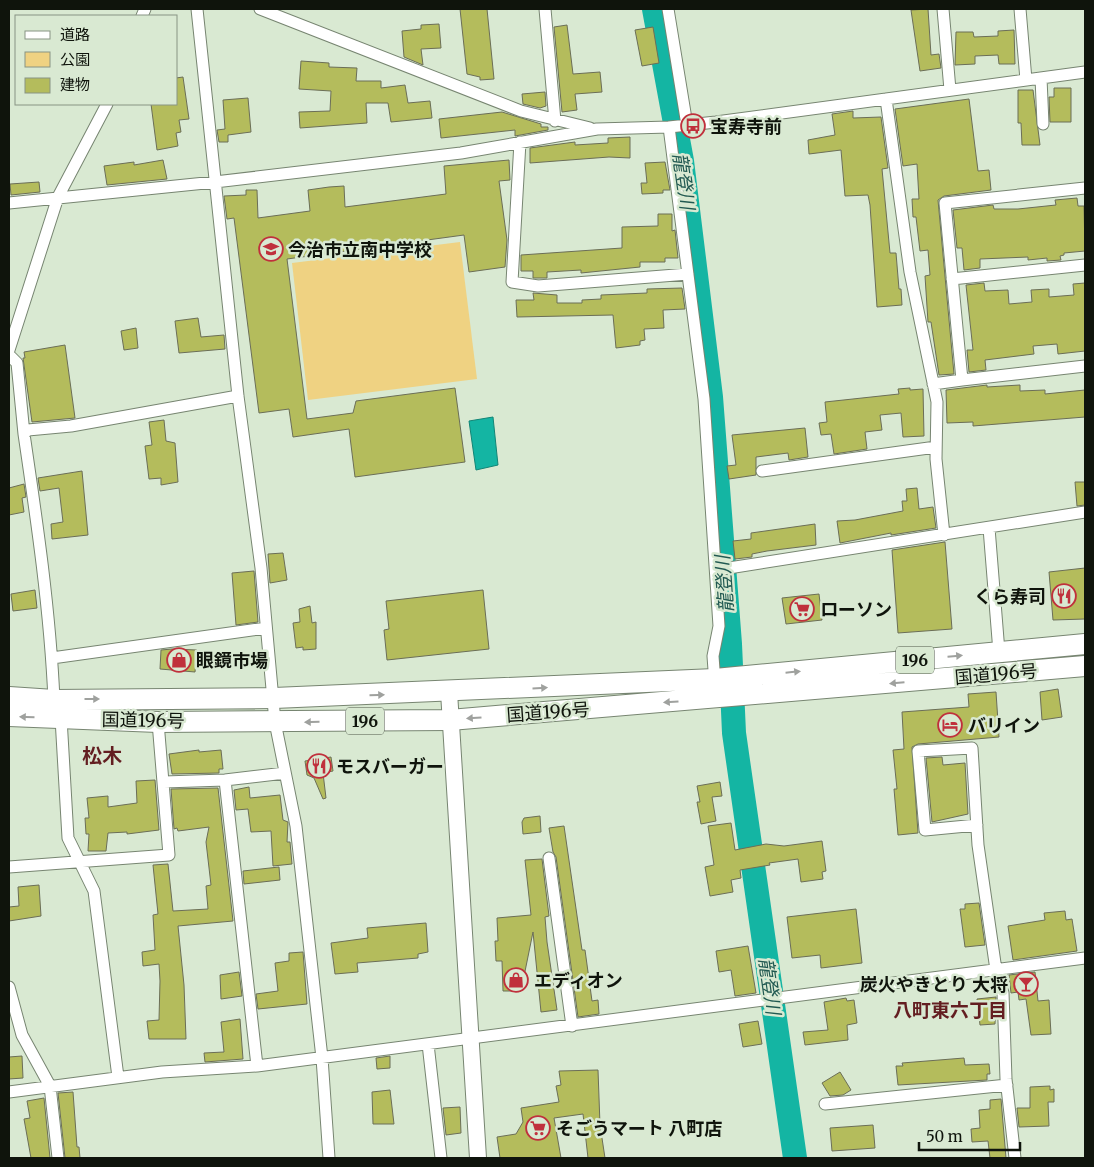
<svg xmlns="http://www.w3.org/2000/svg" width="1094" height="1167" font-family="Merriweather,'Noto Sans JP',serif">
<rect width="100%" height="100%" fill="#d9e9d2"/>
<!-- green -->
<path fill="#efd282" d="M460,242L477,379L308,400L292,263Z"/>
<!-- water -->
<path fill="#14b5a3" stroke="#128576" d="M493,417L498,465L476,470L469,421Z"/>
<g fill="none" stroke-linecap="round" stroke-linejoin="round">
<!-- river -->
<path stroke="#14b5a3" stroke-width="24" d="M654,9L682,161L711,397L730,644L734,733L795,1158"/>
</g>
<!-- building -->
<path fill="#b4bc5c" stroke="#6b6e57" d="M460,9H487L494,79L480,80V77L467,74Z
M928,9L931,55L939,54L941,68L920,71L911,10Z
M439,24L441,48L421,49L423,65L404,57L402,31L421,29V25Z
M567,25L573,74L600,72L602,92L575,94L577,110L562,112L554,27Z
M653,27L659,63L642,66L635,30Z
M1014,30L1015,64H999L998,55L975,56V64L955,65L956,32H973L974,37L998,36V31Z
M301,61L329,63V67L357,68L356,81H381V88L405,85L408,103L430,101L432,118L391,122L388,103H366L367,123L300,128L299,112L330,111L331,91L299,89Z
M183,77L189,119L179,120L181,132L176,133L178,146L157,150L151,104H176V78Z
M1054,88H1071V122H1050L1049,97H1054Z
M1018,90H1033L1040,145H1022L1021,123H1018Z
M545,92L546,106L540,108L523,104L522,94Z
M248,98L251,132L228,135V142H219L217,130L225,129L223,100Z
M969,99L978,171L989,170L991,190L944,196L938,200L954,374L939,375L931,322H928L925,276L930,275L928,250L920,251L916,217H913L912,199H919L917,164L903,166L895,109Z
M853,111V118L881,117L888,168L882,169L890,253H896L899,289H901L902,305L877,307L870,205L868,195L845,196L841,150L809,154L808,140L835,135L832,114Z
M502,112L541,124V127H548V130L515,136V130L441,138L439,119Z
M630,137V158L609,157L530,163V148L575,142V145L608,143V138Z
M163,160L167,179L107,185L104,166L134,162V165Z
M509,160L510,180L499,181L507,240L505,267L469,272L464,235L287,259L307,419L353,413L356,401L455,388L465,462L355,477L349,429L293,437L289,409L259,413L234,218L227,219L224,196L246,195V190H257L258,218L310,211L308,190L329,187L344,186L345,207L446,194L444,166Z
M665,162L670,190H663V193L642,194L641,183H647L645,163Z
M39,182L40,192L11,195L10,184Z
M1077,198L1078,206H1084L1085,251L1064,253V255L1060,256L1061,260L1047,261V258L1028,260V257L980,259V268L964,270L962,248H957L953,210L993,205L994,209H1018L1056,205L1055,200Z
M658,214H672V231L675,230L678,258H665V262H640V267L581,273V270L547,272V278H533V271H521V255L622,248V227L658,226Z
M984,283L985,291L1008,290L1009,304L1032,302L1031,290L1049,289V297L1074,295L1073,284L1085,283V351L1058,354L1057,344L1033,346L1034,354L985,360L986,370L969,372L967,350H973L966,285Z
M682,288L685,309L663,310L664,328L644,329L645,340L640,341V345L616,348L613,315L517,317L516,300H534L533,293L557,295V303H582V300L601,299V295L647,293V289Z
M198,318L201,337L224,335L225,349L179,353L175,321Z
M136,328L138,348L124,350L121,331Z
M65,345L75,418L32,422L23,358H25L24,352Z
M987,385V387L1020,385V391L1045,390V394L1085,390V417L973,426V422L947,423L946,390Z
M910,388V390L923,389L924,436L903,437L901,413L880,415L882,430L865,432L867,449L834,454L831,434L821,435L819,423L827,422L825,402L899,394L898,389Z
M164,420L166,441L175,443L178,482L161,485V478L149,479L145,446L152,445L149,422Z
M805,428L808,457L789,460L788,453L756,457V475L729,479L727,466L736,465L732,435Z
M82,471L88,535L52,539L51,524L63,522L59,488L40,491L38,478Z
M1075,482H1085V505L1077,506Z
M24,484L26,497L22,498L24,512L9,515V488Z
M917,488L919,509L933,507L936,528L891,535V533L840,543L837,521L855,520L903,511L902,501H907L906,489Z
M815,524L816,545L767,551L752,554V557L735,559L733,541L751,539V533Z
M945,542L952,629L898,633L892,550Z
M283,553L287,580L270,583L268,554Z
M1085,568V619L1053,620L1049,572Z
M254,571L258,622L236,625L232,573Z
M35,590L37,608L13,611L11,594Z
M483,590L489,649L387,660L384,630L389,629L386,601Z
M819,594L822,620L786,624L782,598Z
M310,606L312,623L316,622V649L303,650V647L296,648L293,623L300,622L299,609Z
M172,649L197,650L195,672L160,669L161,650Z
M1058,689L1062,717L1042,720L1040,692Z
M996,692L999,737L918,744L912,747L918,833L898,835L894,789H897L893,750L904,749L902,712L969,707L968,694Z
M199,750V752L221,750L223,769H219V773L172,774L169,754Z
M331,757L333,771L323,773L326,798L323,799L314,778L307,775L305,761Z
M942,757L943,765L965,763L968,814L932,822L926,758Z
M155,780L159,830L127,834V832L108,833L106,851H88L89,834H86L85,818H89L87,798L108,796V807L137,803L136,781Z
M720,782L722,796L712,797L716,821L701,824L697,802H700L697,786Z
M249,787L250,798L280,795L283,820L288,822L287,842H290L292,864L273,866L271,831L251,832L248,809L236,810L234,790Z
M218,788L233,921L178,926L184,985L186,1039H149L147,1021L159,1020L160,981L159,964L143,966L142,952L155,950L153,915L158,914L153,865L168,864L173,911L208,909L206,886L211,885L206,842L209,827L178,831L177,828L174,829L171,789Z
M540,816L541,832L523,834L522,822L524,818Z
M731,823L735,850L766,844L784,846L822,841L826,871L822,872L823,879L801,882L798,859L769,863L770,865L740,870L741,878L731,880L733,892L710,896L705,867L714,865L708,826Z
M564,826L582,950H585L592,1001L598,1000L599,1014L578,1017L556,857L553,852L549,828Z
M542,859L549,916L545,917L547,942L557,1010L541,1012L533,932L521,991H503L502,961H496L495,941H498L497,918L531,915L525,860Z
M279,867L280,880L244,884L243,871Z
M39,885L41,916L9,921V907L19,906L18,887Z
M979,903L985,945L965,947L960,909H965V904Z
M856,909L862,963L821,968L820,955L792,958L787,917Z
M1065,911L1066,920L1072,919L1077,951L1013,960L1008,926L1045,920L1044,913Z
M426,923L428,952L418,954V958L357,963L358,972L335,974L331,943L368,938L367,928Z
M748,946L756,993L735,996L731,970L719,972L716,951Z
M303,952L307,1004L258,1009L256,994L278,991L275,963L289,961V953Z
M239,972L242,996L221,999L220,975Z
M1035,972L1038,1001L1049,1000L1051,1034L1031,1035L1026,999L1019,1000L1018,992L1011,993L1009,975Z
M996,997L995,1024L980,1025L977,999Z
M846,998L847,1001L854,1000L857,1023L847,1025L848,1040L805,1045L803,1032L828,1030L824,1002Z
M240,1019L243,1059L205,1062L204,1053L224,1052L221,1022Z
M758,1021L762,1044L743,1047L739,1024Z
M22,1056L23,1078L9,1079V1057Z
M390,1056V1068L377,1069L376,1058Z
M964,1058L965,1065L989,1064L990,1074H987V1080L898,1085L896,1066H903L902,1063Z
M598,1070L600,1125L605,1158H588L583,1114L554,1118L561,1158H500L497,1137L516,1134L523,1122L521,1108L559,1102L556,1086L561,1085L559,1071Z
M840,1072L851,1090L843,1095L830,1096L822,1083Z
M1050,1086V1090L1054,1089V1102H1048L1049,1126L1019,1127L1017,1108H1030V1087Z
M390,1090L394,1124H373L372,1092Z
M73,1092L77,1147H79L80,1158H65L58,1093Z
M44,1098L50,1158H31L24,1119L30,1118L27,1101Z
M1001,1099L1006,1158H990L988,1141L972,1142L971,1129L980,1128L979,1110L990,1109V1100Z
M460,1107L461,1133L446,1135L443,1108Z
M873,1125L875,1148L832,1151L830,1128Z"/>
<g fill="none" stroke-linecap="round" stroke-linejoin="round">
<!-- street casing -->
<g stroke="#778571" stroke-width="13">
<path id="street" d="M197,9L238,396L261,568L275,722L296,826L322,1058L329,1158
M260,9L521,111L590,128
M545,9L555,121
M668,9L687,125
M943,9L950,90
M1020,9L1026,80
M142,16L145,9
M1041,78L1043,124
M886,99L910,272L937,402L936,459L944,535
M669,127L704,399L719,626L713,656L715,684
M520,142L512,282L538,286L688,274
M1085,188L945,203L962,380L1085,366
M9,203L215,182L461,153L597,129L669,127L716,122L1085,72
M952,279L1085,265
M9,350L58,197L107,104
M9,355L17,363L24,434
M933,384L962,380
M762,471L936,447
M989,528L999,652
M716,570L1085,512
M52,658L266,628
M54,700C50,610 37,522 24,434L28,430L71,426L238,396
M61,718L68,838L94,891L118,1077
M225,780L257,1066
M164,782L225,780L285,773
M977,825L925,830L918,751L972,748L978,845L996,970L1003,993L1006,1079L1015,1158
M549,858L572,1026
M9,867L169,855L158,722
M9,987L22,1035L50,1086L58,1158
M428,1044L441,1158
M9,1092L162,1072L257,1066L1085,958
M825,1104L1007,1085"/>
</g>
<!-- secondary casing -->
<g stroke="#778571" stroke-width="18">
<path id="secondary" d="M449,692L478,1158"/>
</g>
<!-- highway casing -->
<g stroke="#778571" stroke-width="22">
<path id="highway" d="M9,697L54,700L274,698L715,679L1085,644
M9,716L158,722L450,720L1085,666"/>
</g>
<!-- street -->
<use href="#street" stroke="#fff" stroke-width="11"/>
<!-- secondary -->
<use href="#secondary" stroke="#fff" stroke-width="16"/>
<!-- highway -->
<use href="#highway" stroke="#fff" stroke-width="20"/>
</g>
<!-- one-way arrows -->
<defs><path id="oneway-solid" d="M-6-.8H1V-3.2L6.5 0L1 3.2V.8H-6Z" transform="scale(1.25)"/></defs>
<g fill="#9fa19e">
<use href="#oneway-solid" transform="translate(955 656) rotate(-5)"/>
<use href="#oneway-solid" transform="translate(793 672) rotate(-6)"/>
<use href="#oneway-solid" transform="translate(897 683) rotate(175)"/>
<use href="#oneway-solid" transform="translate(540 688) rotate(-3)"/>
<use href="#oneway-solid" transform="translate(377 695) rotate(-2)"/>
<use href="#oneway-solid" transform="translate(92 699)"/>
<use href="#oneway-solid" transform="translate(671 702) rotate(176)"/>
<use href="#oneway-solid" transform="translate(27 717) rotate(-178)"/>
<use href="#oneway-solid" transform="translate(474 718) rotate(176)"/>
<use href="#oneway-solid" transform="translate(312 722) rotate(179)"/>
</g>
<!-- icons -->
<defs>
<g id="bus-ring" transform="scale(1.25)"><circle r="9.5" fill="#d9e9d2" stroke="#c0303c" stroke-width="1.5"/><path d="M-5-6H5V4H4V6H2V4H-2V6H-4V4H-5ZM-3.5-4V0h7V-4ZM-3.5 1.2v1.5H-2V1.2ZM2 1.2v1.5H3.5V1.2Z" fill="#c0303c"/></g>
<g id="school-ring" transform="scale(1.25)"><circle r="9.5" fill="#d9e9d2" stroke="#c0303c" stroke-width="1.5"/><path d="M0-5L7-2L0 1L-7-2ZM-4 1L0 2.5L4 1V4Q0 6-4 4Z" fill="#c0303c"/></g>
<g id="restaurant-ring" transform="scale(1.25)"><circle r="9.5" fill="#d9e9d2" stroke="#c0303c" stroke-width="1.5"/><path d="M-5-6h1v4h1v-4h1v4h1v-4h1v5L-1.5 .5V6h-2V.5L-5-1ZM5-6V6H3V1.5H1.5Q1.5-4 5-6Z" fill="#c0303c"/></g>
<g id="supermarket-ring" transform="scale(1.25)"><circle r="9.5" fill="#d9e9d2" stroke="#c0303c" stroke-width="1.5"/><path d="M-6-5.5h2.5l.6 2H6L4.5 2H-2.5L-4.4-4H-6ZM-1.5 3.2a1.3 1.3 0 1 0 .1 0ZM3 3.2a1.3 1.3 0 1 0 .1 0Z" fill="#c0303c"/></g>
<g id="shop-ring" transform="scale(1.25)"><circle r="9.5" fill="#d9e9d2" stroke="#c0303c" stroke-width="1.5"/><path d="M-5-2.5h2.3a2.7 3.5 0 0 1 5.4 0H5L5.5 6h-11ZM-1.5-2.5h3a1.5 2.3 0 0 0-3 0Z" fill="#c0303c"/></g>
<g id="hotel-ring" transform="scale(1.25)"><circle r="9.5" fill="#d9e9d2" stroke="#c0303c" stroke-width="1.5"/><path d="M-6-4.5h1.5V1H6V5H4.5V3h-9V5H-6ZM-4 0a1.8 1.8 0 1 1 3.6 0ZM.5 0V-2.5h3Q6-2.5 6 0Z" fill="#c0303c"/></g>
<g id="bar-ring" transform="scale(1.25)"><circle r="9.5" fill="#d9e9d2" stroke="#c0303c" stroke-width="1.5"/><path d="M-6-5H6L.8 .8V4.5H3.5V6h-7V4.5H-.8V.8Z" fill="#c0303c"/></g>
</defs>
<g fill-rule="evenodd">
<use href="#bus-ring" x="693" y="126"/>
<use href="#school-ring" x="271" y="249"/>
<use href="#restaurant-ring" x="1064" y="596"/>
<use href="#supermarket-ring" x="802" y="609"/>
<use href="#shop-ring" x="179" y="660"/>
<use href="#hotel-ring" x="950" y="725"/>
<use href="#restaurant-ring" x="319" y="766"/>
<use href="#shop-ring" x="516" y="980"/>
<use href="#bar-ring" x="1026" y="984"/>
<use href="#supermarket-ring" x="538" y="1128"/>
</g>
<g text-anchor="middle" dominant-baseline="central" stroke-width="5" stroke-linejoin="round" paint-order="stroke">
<!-- shield labels -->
<g fill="#d9e9d2" stroke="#4c5447" stroke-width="1">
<rect x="896" y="646.5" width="38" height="27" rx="4"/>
<rect x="346" y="707.5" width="38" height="27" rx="4"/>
</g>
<g font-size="16" font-weight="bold" fill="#0f140c">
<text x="915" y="660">196</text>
<text x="365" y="721">196</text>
</g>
<!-- poi labels -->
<g font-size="18" font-weight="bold" fill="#0f140c" stroke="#d9e9d2" text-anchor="start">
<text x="710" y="126">宝寿寺前</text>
<text x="288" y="249">今治市立南中学校</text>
<text x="1046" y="596" text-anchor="end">くら寿司</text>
<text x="820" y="609">ローソン</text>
<text x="196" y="660">眼鏡市場</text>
<text x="968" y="725">バリイン</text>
<text x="336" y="766">モスバーガー</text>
<text x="534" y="980">エディオン</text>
<text x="1008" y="984" text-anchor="end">炭火やきとり 大将</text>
<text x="556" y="1128">そごうマート 八町店</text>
</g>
<!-- street labels -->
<g font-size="18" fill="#0f140c" stroke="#d9e9d2">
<text transform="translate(996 674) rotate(-5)">国道196号</text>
<text transform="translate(548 712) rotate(-4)">国道196号</text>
<text transform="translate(143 720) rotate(1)">国道196号</text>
</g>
<!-- water labels -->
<g font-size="19" font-style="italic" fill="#215951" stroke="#d9e9d2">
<text transform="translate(684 181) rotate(82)">龍登川</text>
<text transform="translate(724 584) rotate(-94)">龍登川</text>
<text transform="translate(770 986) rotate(82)">龍登川</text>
</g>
<!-- neighbourhood labels -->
<g font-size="19" font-weight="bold" fill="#631e21" stroke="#d9e9d2">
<text x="950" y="1010">八町東六丁目</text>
</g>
<!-- quarter labels -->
<g font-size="20" font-weight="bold" fill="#631e21" stroke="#d9e9d2">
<text x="102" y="755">松木</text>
</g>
</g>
<!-- border -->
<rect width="1094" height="1167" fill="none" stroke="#0f140c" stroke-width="20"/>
<!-- legend -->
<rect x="15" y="15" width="162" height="90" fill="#d9e9d2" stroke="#889483"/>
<rect x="25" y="31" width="25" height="8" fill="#ffffff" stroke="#889483"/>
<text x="60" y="40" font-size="15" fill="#0f140c">道路</text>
<rect x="25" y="52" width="25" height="15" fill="#efd282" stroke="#889483"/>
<text x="60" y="65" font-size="15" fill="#0f140c">公園</text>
<rect x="25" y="78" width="25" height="15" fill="#b4bc5c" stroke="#889483"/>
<text x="60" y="90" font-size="15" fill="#0f140c">建物</text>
<!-- scale -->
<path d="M919 1142v8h101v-8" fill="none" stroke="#0f140c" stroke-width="2.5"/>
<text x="926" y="1142" font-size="15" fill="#0f140c" stroke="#d9e9d2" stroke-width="4" paint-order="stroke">50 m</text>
</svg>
